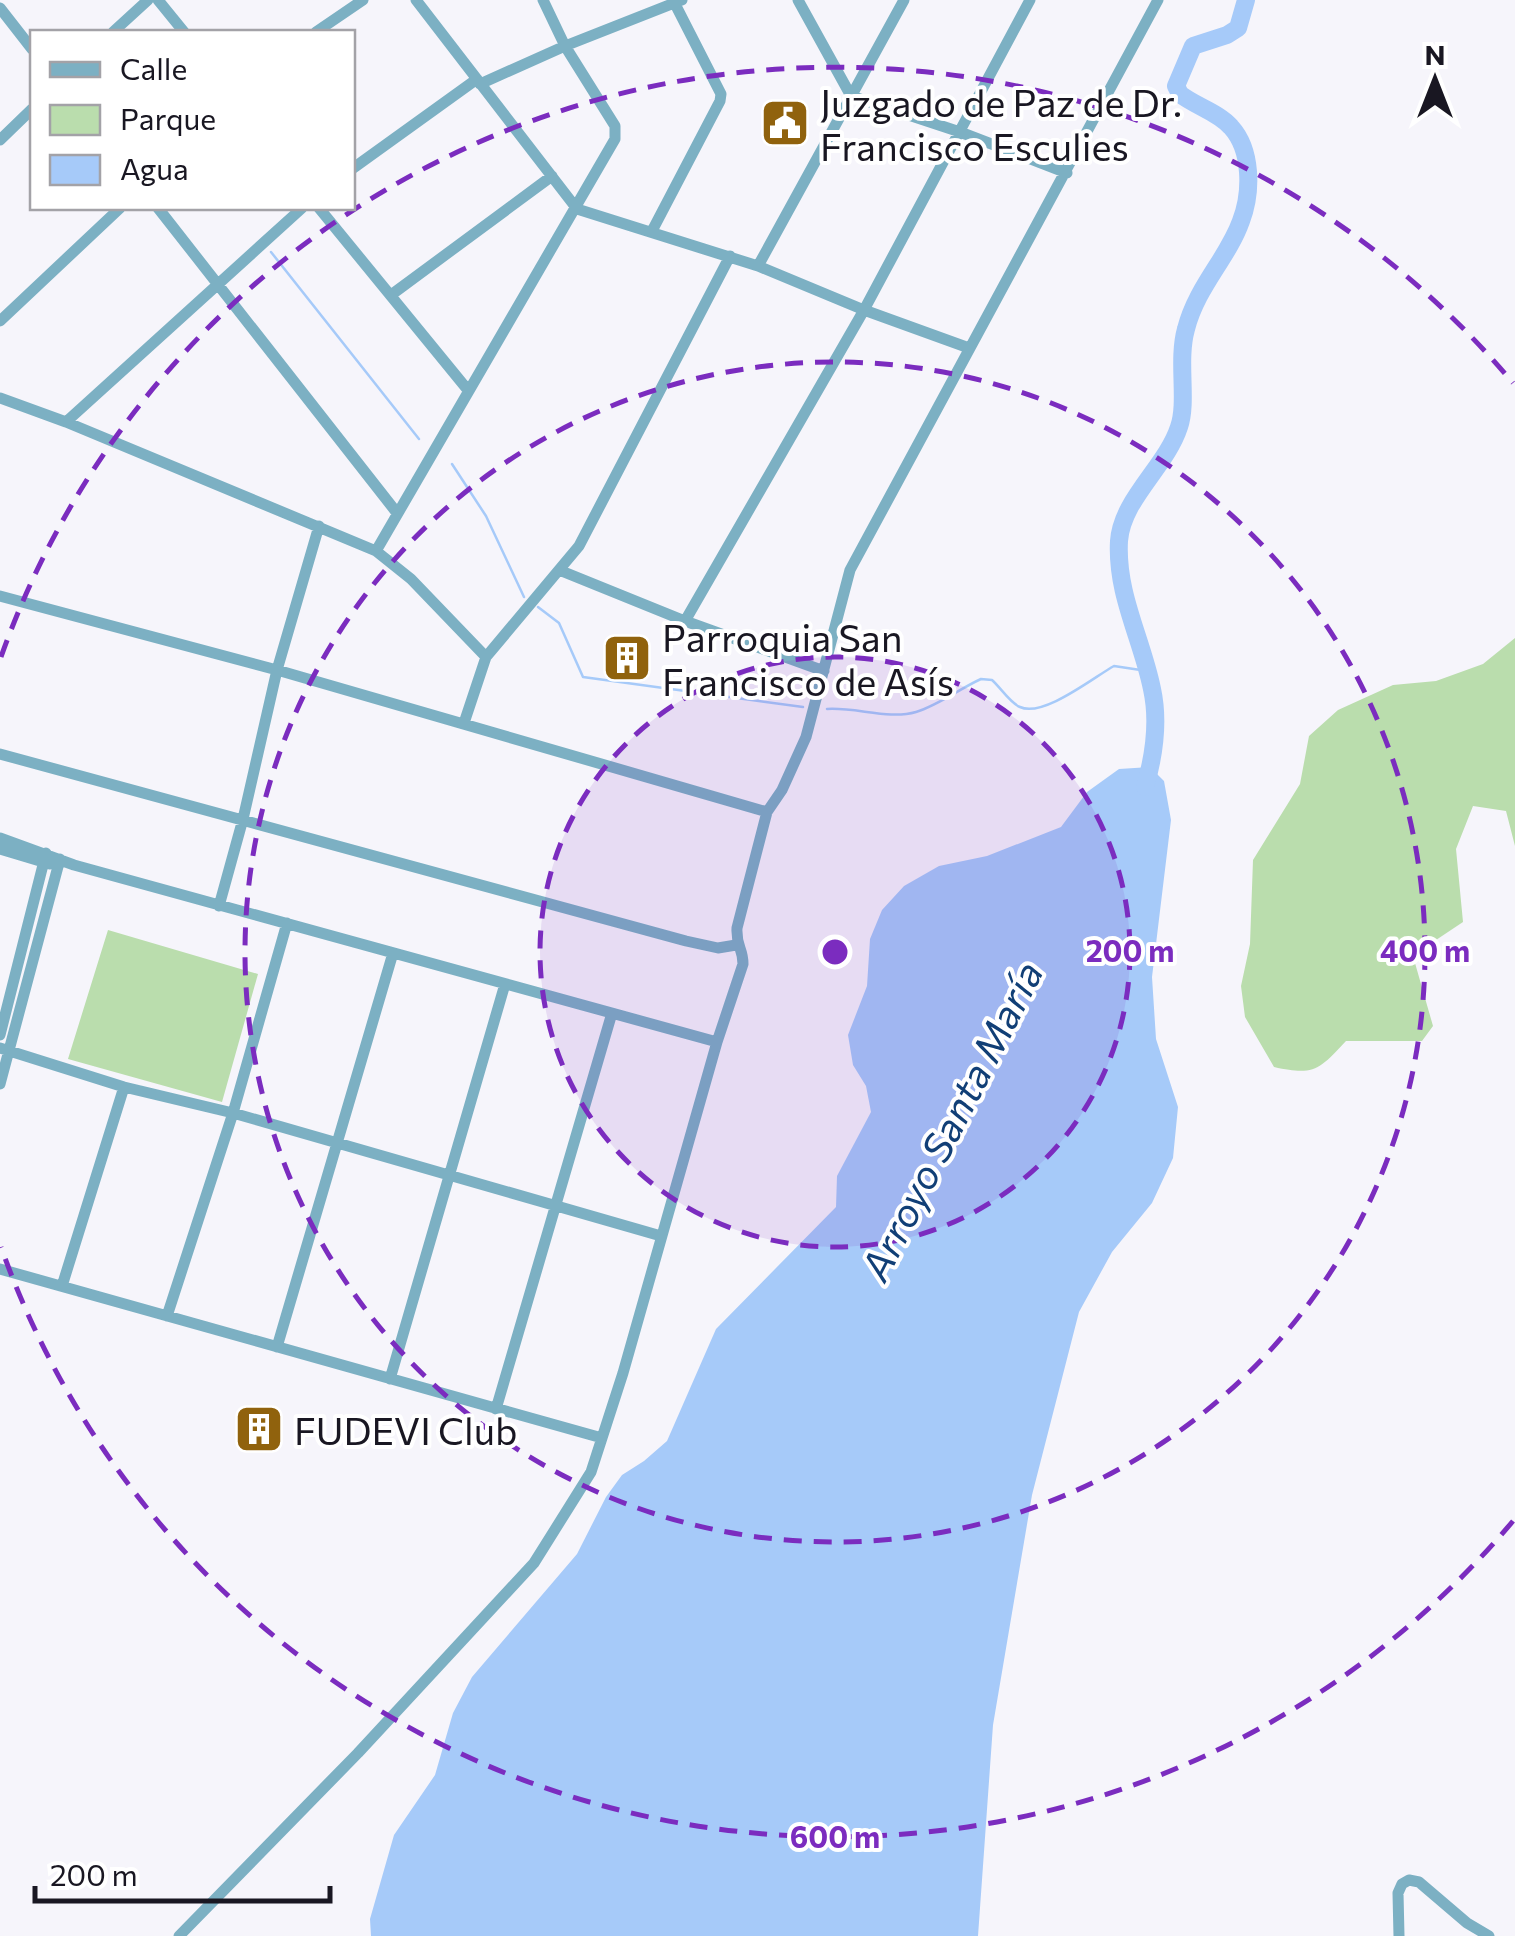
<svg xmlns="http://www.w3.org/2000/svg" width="1515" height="1936" font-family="Commissioner,sans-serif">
<rect width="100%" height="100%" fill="#f6f5fb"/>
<!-- green -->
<path fill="#baddad" d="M1515,638V846L1506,811L1473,806L1456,849L1463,922L1436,940L1415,963L1433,1026L1422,1041H1346C1319,1070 1314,1076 1274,1067L1245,1017L1241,986L1250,944L1253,860L1300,784L1309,736L1338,710L1393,685L1436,681L1483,664Z
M108,930L258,974L222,1102L68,1059Z"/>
<!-- water -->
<path fill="#a6caf9" d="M1150,767L1164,781L1171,820L1152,977L1156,1039L1178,1107L1173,1158L1152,1203L1112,1252L1079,1312L1032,1495L993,1725L978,1936H371L370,1919L394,1835L435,1775L453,1713L472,1677L577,1554L606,1497L622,1475L644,1461L667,1441L716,1329L836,1207L837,1176L871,1112L866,1086L853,1065L848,1035L867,986L870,939L882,910L904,886L939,866L987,856L1061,827L1087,792L1119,769Z"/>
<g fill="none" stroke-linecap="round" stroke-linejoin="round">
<!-- stream -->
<path stroke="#a6caf9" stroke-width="2.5" d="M271,252L419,439
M452,464L486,516L524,597
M538,607L559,623L583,677L803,707
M827,709C856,707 889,720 916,712C939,705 959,689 981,679L992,680C1001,688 1010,703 1020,707C1043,718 1094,677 1114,666L1147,671"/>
<!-- river -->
<path stroke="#a6caf9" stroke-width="18" d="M1145,787C1154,756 1159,721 1152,689C1142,639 1116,594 1119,541C1122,499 1166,467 1179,427C1188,401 1177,361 1186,329C1197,286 1228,258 1241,221C1252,192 1252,150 1231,127C1218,112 1195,106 1180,94L1176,86L1193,46L1227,35L1238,28L1246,0"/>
<!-- minor -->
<path stroke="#7cb0c3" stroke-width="11" d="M158,0L184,32
M416,0L577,209L758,266L864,310L969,348
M798,0L851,96L960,132L1067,173
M0,8L32,49
M113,32L148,0
M316,32L363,0
M480,84L565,46L682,0
M0,140L32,109
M352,169L477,79
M158,208L397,513
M319,208L467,389
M652,231L720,101L721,94L673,0
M758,266L904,0
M391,295L552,176
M0,321L120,208
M0,398L66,422L376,551L411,579L486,657
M66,422L302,208
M376,551L615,139V126L565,46L543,0
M559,570L685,621L824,671
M0,596L277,670L767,812
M685,621L864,310L1030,0
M464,723L486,657L579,546L730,256
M0,754L686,941L718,948L736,945
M0,838L74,865L717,1042
M0,849L50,864
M219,906L243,819L277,670L319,526
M0,1035L46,853
M0,1048L124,1087L233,1113L661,1236
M0,1084L60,859
M0,1269L602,1438
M62,1286L124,1087
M167,1316L233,1113L287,923
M277,1347L393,953
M390,1379L505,984
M496,1409L612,1013
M179,1936L358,1753L534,1563L591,1472L623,1373L717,1042L743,964C743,948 736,947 737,928L767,812L782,790L806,737L850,570L1158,0
M1399,1936L1398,1893L1402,1884L1409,1880L1419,1882L1467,1923L1489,1936"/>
</g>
<!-- distance rings -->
<circle cx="835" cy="952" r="295" fill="#7b2cbf" fill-opacity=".12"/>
<g fill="none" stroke="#7b2cbf" stroke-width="5" stroke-dasharray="18 12">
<circle cx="835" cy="952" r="295"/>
<circle cx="835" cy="952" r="590"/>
<path d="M1513 1521A885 885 0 0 1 1 1247M1 657A885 885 0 0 1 1513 383"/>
</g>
<!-- icons -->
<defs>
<g id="civic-square" transform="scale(2.5)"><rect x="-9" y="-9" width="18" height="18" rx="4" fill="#90620d" stroke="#fff"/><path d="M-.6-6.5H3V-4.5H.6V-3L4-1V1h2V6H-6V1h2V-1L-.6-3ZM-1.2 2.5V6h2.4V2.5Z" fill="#fff"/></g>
<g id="building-square" transform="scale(2.5)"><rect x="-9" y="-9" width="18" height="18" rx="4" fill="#90620d" stroke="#fff"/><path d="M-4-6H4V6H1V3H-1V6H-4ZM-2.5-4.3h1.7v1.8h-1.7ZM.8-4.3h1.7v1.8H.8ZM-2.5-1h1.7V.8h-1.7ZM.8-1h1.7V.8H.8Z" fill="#fff"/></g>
</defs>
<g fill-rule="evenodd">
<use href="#civic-square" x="785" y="123"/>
<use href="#building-square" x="627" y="658"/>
<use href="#building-square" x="259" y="1429"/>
</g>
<g text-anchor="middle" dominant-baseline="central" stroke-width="8" stroke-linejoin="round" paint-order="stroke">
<!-- poi labels -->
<g font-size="38" fill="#191722" stroke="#fff" text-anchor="start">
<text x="820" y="101">Juzgado de Paz de Dr.<tspan x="820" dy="44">Francisco Esculies</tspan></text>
<text x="662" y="636">Parroquia San<tspan x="662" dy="44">Francisco de Asís</tspan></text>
<text x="294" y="1429">FUDEVI Club</text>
</g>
<!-- water labels -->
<g font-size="40" font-style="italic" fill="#113f76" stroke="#fff">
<text transform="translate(950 1120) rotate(-63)">Arroyo Santa María</text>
</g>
</g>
<circle cx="835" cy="952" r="15" fill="#7b2cbf" stroke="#fff" stroke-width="5"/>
<g font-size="30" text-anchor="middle" font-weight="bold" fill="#7b2cbf" stroke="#fff" stroke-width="8" stroke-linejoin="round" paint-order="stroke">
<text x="1130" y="962">200 m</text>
<text x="1425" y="962">400 m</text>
<text x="835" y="1848">600 m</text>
</g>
<!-- legend -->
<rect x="30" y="30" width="325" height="180" fill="#ffffff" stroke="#a3a2a7" stroke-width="2.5"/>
<rect x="50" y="62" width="50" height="15" fill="#7cb0c3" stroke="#a3a2a7" stroke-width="2.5"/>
<text x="120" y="80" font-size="30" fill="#191722">Calle</text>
<rect x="50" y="105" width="50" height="30" fill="#baddad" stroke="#a3a2a7" stroke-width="2.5"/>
<text x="120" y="130" font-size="30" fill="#191722">Parque</text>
<rect x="50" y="155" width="50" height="30" fill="#a6caf9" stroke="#a3a2a7" stroke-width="2.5"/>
<text x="120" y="180" font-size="30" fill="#191722">Agua</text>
<!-- north arrow -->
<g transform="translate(1435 80)" stroke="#ffffff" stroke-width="8" paint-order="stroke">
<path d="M0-8L18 38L0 25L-18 38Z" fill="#191722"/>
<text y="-15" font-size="28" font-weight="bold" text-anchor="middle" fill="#191722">N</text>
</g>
<!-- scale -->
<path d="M35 1886v15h295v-15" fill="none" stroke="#191722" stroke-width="5"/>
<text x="50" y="1886" font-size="30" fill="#191722" stroke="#ffffff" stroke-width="8" paint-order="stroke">200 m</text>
</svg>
